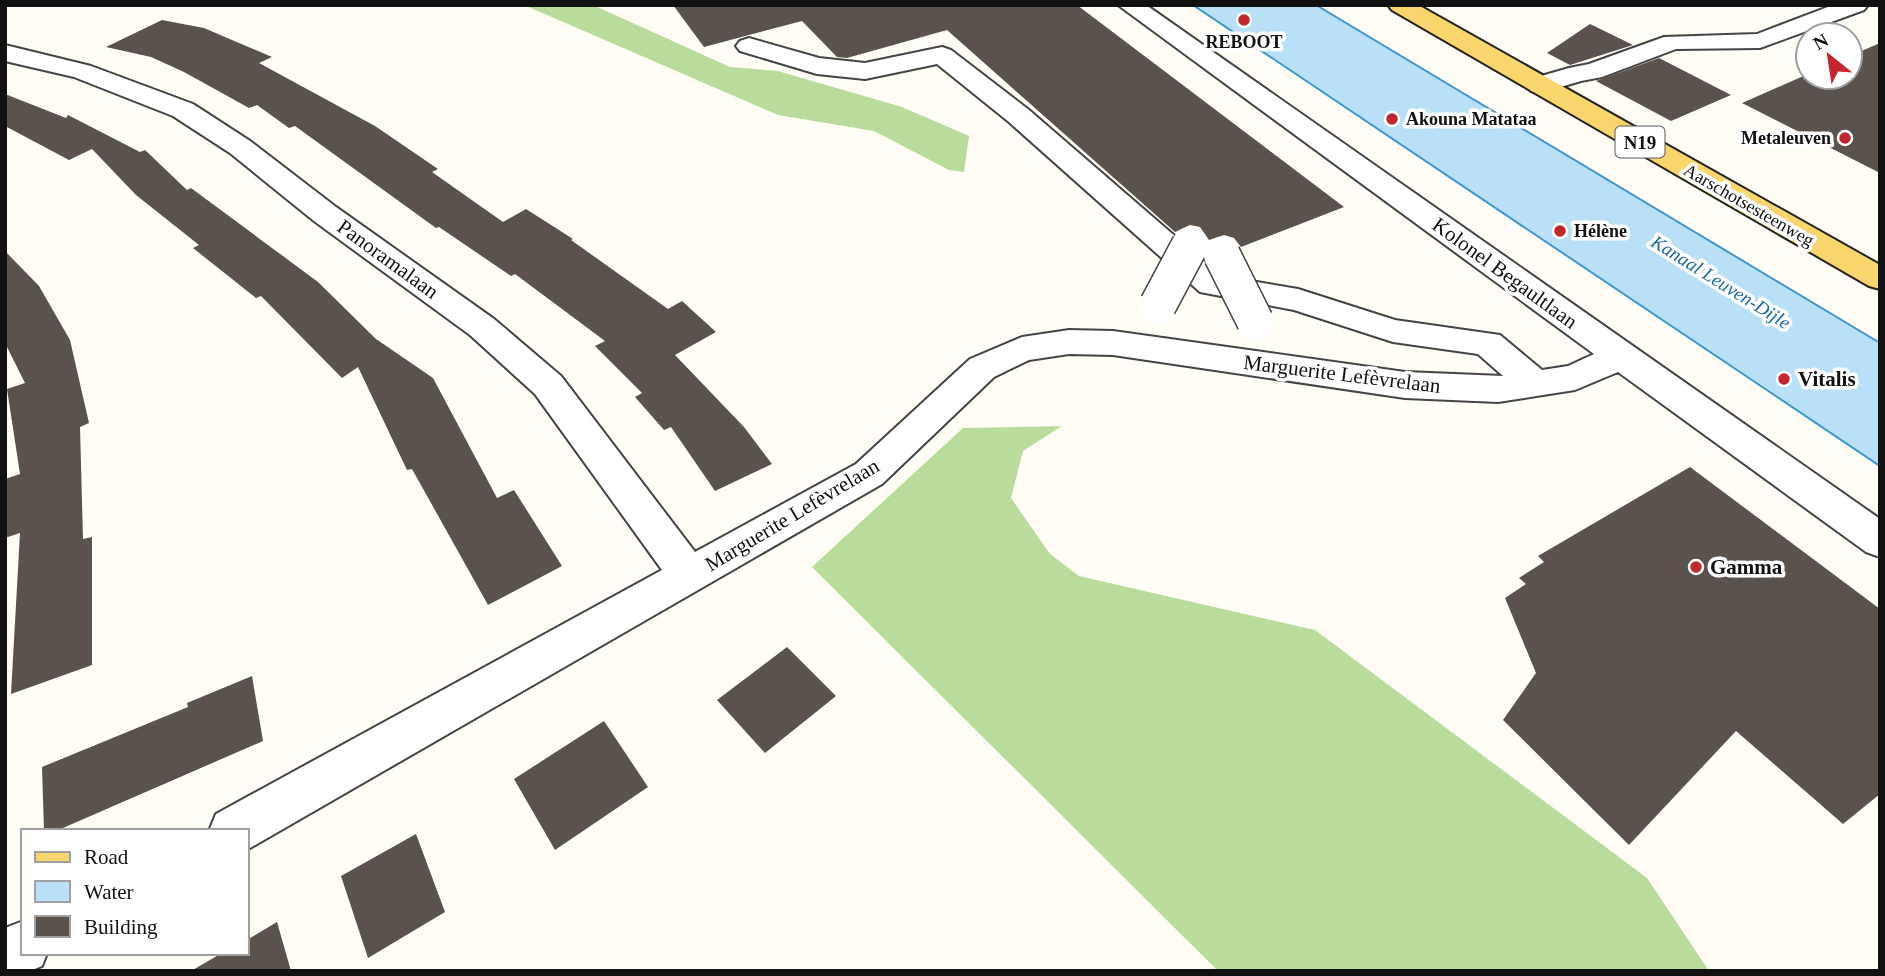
<svg xmlns="http://www.w3.org/2000/svg" width="1885" height="976" font-family="'Times New Roman',serif">
<rect width="100%" height="100%" fill="#fffdf5"/>
<!-- forest -->
<path fill="#b9dc9c" d="M524,5H593L730,67L778,71L902,107L969,136L964,172L949,170L874,131L778,115Z
M1062,426L1023,451L1011,498L1050,554L1079,576L1315,630L1647,878L1709,971H1218L812,567L963,428Z"/>
<!-- water -->
<path fill="#b9e0f7" stroke="#3f96cf" stroke-width="2" d="M1193,5H1316L1880,343V466Z"/>
<!-- building -->
<path fill="#5a524d" d="M673,5H1077L1344,207L1241,247L1234,238L1224,235L1209,240L1200,227L1190,225L1175,232L947,30L847,58L837,57L802,21L704,47Z
M162,20L204,28L272,57L259,63L375,126L438,169L432,172L503,222L526,209L573,239L571,240L668,309L682,301L716,332L675,355L744,427L772,464L715,491L671,427L664,430L635,397L642,393L595,346L605,341L515,274L511,276L439,227L436,228L295,126L289,128L257,105L249,108L184,72L151,57L106,47Z
M1590,24L1633,45L1570,65L1547,53Z
M1880,43V173L1742,103L1808,74V77H1850V56Z
M1659,58L1731,95L1671,121L1596,81Z
M5,94L66,118L68,115L140,152L145,150L187,190L191,188L318,282L376,339L433,378L497,498L514,490L562,566L488,605L412,469L407,470L358,367L342,378L261,296L256,298L193,248L199,245L136,195L92,149L69,160L5,126Z
M5,251L39,286L70,340L89,423L80,427L83,539L92,537V665L11,694L20,533L5,538V479L20,474L7,389L25,383L5,343Z
M1690,467L1880,609V794L1843,824L1736,731L1629,845L1503,720L1536,673L1505,598L1526,584L1519,578L1544,562L1538,556Z
M787,647L836,696L765,753L717,700Z
M252,676L263,741L56,831H44L42,767L188,707L187,703Z
M604,721L648,787L555,850L514,779Z
M416,834L445,912L368,958L341,876Z
M277,922L291,971H191L222,953H247V940Z"/>
<g fill="none" stroke-linecap="round" stroke-linejoin="round">
<!-- minor casing -->
<g stroke="#444" stroke-width="4">
<path id="minor" d="M1118,5H1146L1880,519V557L1866,552L1618,372L1575,390L1498,402L1405,398L1113,355L1069,354L1029,360L994,377L882,484L250,848L247,850V831H209L216,814L662,570L535,394L470,335L314,221L230,153L173,116L74,77L5,61V45L91,66L193,104L250,141L336,207L494,319L561,376L695,552L856,464L970,359L1022,337L1069,330L1113,331L1405,372L1503,376L1478,354L1393,342L1294,310L1200,292L1009,122L937,64L865,79L817,74L740,51L736,46L740,41L749,38L819,58L865,63L942,47L951,50L1029,110L1221,276L1298,289L1395,320L1500,335L1542,370L1568,366L1594,354Z
M1833,5H1868L1864,10L1760,48L1676,49L1602,77L1581,81L1540,93L1531,91L1527,85L1531,79L1569,68L1589,64L1664,37L1757,34Z
M23,921V953H47L42,966L30,971H5V928Z"/>
</g>
<!-- major casing -->
<g stroke="#222" stroke-width="4">
<path id="major" d="M1388,5H1418L1880,265V289L1869,286L1392,10Z"/>
</g>
<!-- minor -->
<use href="#minor" fill="#fff" fill-rule="evenodd"/>
<!-- major -->
<use href="#major" fill="#f9d66b" fill-rule="evenodd"/>
<!-- minor-bridge casing -->
<g stroke="#444" stroke-width="39" stroke-linecap="butt">
<path id="minor-bridge" d="M1222,255L1255,321
M1158,305L1190,245"/>
</g>
<!-- minor-bridge -->
<use href="#minor-bridge" stroke="#fff" stroke-width="36"/>
</g>
<!-- markers -->
<g fill="#c4262e" stroke="#fff" stroke-width="2.5">
<circle cx="1244" cy="20" r="7"/>
<circle cx="1392" cy="119" r="7"/>
<circle cx="1845" cy="138" r="7"/>
<circle cx="1560" cy="231" r="7"/>
<circle cx="1784" cy="379" r="7"/>
<circle cx="1696" cy="567" r="7"/>
</g>
<g text-anchor="middle" dominant-baseline="central" stroke-width="7" stroke-linejoin="round" paint-order="stroke">
<!-- far-poi labels -->
<g font-size="18" font-weight="bold" fill="#111" stroke="#fff" text-anchor="start">
<text x="1244" y="42" text-anchor="middle">REBOOT</text>
<text x="1406" y="119">Akouna Matataa</text>
<text x="1831" y="138" text-anchor="end">Metaleuven</text>
<text x="1574" y="231">Hélène</text>
</g>
<!-- far-street labels -->
<g font-size="18" fill="#111" stroke="#fff">
<text transform="translate(1749 205) rotate(30)">Aarschotsesteenweg</text>
</g>
<!-- shield labels -->
<rect fill="#fff" stroke="#585858" stroke-width="2" x="1615.5" y="126.5" width="49" height="31" rx="5"/>
<g font-size="19" font-weight="bold" fill="#111">
<text x="1640" y="142">N19</text>
</g>
<!-- far-water labels -->
<g font-size="19" font-style="italic" fill="#1768a6" stroke="#fff">
<text transform="translate(1721 282) rotate(32)">Kanaal Leuven-Dijle</text>
</g>
<!-- street labels -->
<g font-size="21" fill="#111" stroke="#fff">
<text transform="translate(388 259) rotate(36)">Panoramalaan</text>
<text transform="translate(1505 273) rotate(36)">Kolonel Begaultlaan</text>
<text transform="translate(1342 374) rotate(7)">Marguerite Lefèvrelaan</text>
<text transform="translate(792 515) rotate(-31)">Marguerite Lefèvrelaan</text>
</g>
<!-- poi labels -->
<g font-size="21" font-weight="bold" fill="#111" stroke="#fff" text-anchor="start">
<text x="1798" y="379">Vitalis</text>
<text x="1710" y="567">Gamma</text>
</g>
</g>
<!-- border -->
<rect width="1885" height="976" fill="none" stroke="#111111" stroke-width="14"/>
<!-- legend -->
<rect x="21" y="829" width="228" height="126" fill="#ffffff" stroke="#a0a0a0" stroke-width="2"/>
<rect x="35" y="852" width="35" height="10" fill="#f9d66b" stroke="#a0a0a0" stroke-width="2"/>
<text x="84" y="864" font-size="21" fill="#111111">Road</text>
<rect x="35" y="881" width="35" height="21" fill="#b9e0f7" stroke="#a0a0a0" stroke-width="2"/>
<text x="84" y="899" font-size="21" fill="#111111">Water</text>
<rect x="35" y="916" width="35" height="21" fill="#5a524d" stroke="#a0a0a0" stroke-width="2"/>
<text x="84" y="934" font-size="21" fill="#111111">Building</text>
<!-- north arrow -->
<g transform="translate(1829 56) rotate(330)"><circle r="33" fill="#ffffff" stroke="#a0a0a0" stroke-width="2"/>
<path d="M0-5L12 26L0 18L-12 26Z" fill="#c4262e"/>
<text y="-10" font-size="19" font-weight="bold" text-anchor="middle" fill="#111111">N</text>
</g>
</svg>
